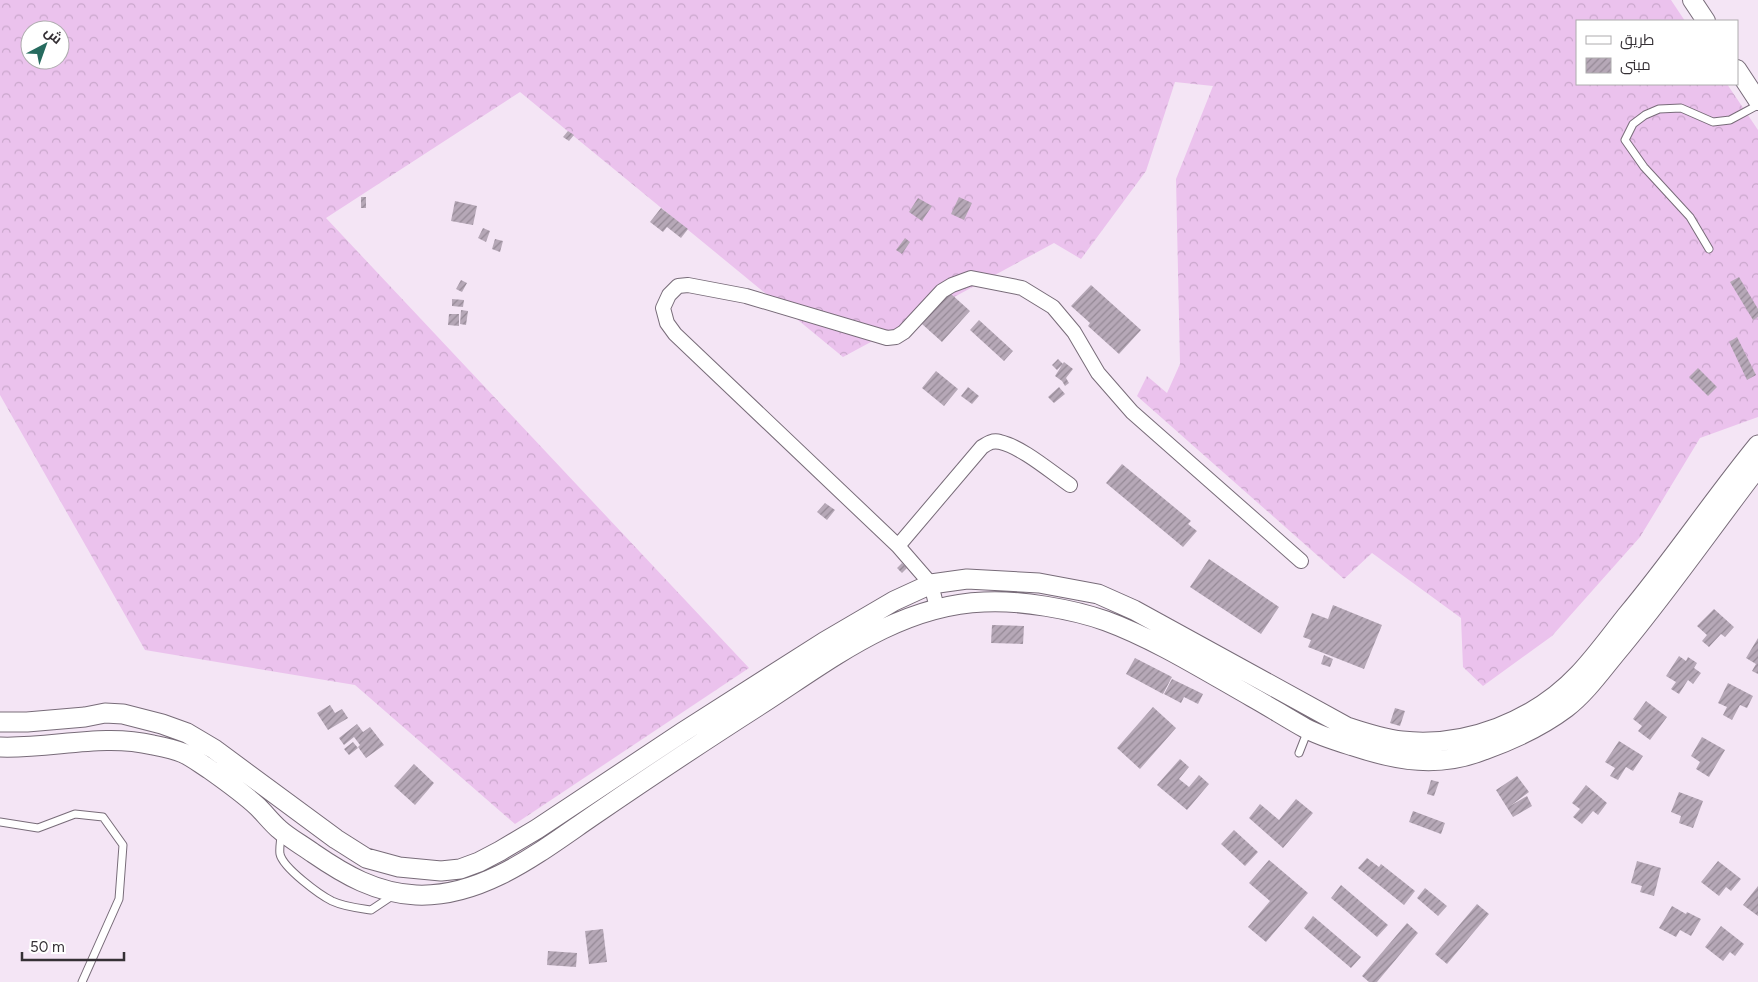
<svg xmlns="http://www.w3.org/2000/svg" width="1758" height="982" font-family="Figtree,Cairo,sans-serif">
<defs>
<pattern id="forest-crowns" width="20" height="18" patternUnits="userSpaceOnUse" patternTransform="scale(1.25)"><rect width="20" height="18" fill="#ebc2ed"/><path d="M2 6a3 3 0 1 1 6 0M12 15a3 3 0 1 1 6 0" fill="none" stroke="#caa7cc"/></pattern>
<pattern id="building-hatch" width="6" height="6" patternUnits="userSpaceOnUse" patternTransform="scale(1.25)"><rect width="6" height="6" fill="#b6a8b7"/><path d="M-1 1l2-2M0 6l6-6M5 7l2-2" fill="none" stroke="#958996"/></pattern>
</defs>
<rect width="100%" height="100%" fill="#f4e5f5"/>
<!-- forest -->
<path fill="url(#forest-crowns)" fill-rule="evenodd" d="M0,0H1671L1685,21H1577V84H1727L1758,130V417L1700,438L1640,537L1552,636L1483,686L1463,667L1461,618L1372,553L1344,579L1137,396L1147,376L1167,393L1180,364L1176,179L1213,86L1175,82L1146,171L1081,259L1054,243L843,357L520,92L326,218L749,668L515,824L355,685L145,650L0,395ZM30,30H60V60H30Z"/>
<!-- building -->
<path fill="url(#building-hatch)" d="M568,131L574,135L569,141L563,137Z
M361,197H366V208H361Z
M959,197L972,203L964,220L951,214Z
M918,198L932,206L922,221L909,212Z
M455,201L477,206L473,225L451,221Z
M661,208L688,229L681,238L667,227L663,232L650,222Z
M483,228L490,231L486,242L478,238Z
M905,238L910,242L902,254L896,250Z
M495,239L503,241L500,252L492,249Z
M1739,277L1758,309V317L1753,320L1730,282Z
M461,280L467,283L462,292L456,289Z
M1091,285L1141,330L1119,354L1088,326L1090,323L1071,306Z
M950,293L970,311L942,342L922,324Z
M452,299L464,300L463,307L452,306Z
M461,310L468,311L466,325L460,324Z
M449,314H459V326L448,325Z
M979,320L1013,351L1004,361L970,330Z
M1737,337L1756,375L1747,380L1729,342Z
M1058,359L1063,364L1057,370L1052,365Z
M1064,362L1073,369L1066,378L1069,383L1065,386L1062,381L1055,376Z
M1698,368L1717,387L1708,396L1689,377Z
M936,371L958,389L944,406L922,388Z
M968,387L979,396L972,404L961,396Z
M1059,387L1065,394L1054,403L1048,397Z
M1122,464L1191,521L1188,524L1197,531L1183,547L1106,483Z
M825,503L835,510L827,520L817,512Z
M1209,559L1279,607L1261,634L1190,587Z
M902,563L907,568L902,573L897,568Z
M1333,605L1382,625L1364,669L1308,647L1311,640L1303,637L1312,613L1328,619Z
M1714,609L1734,627L1725,637L1721,634L1709,647L1702,641L1707,635L1697,626Z
M992,625L1024,626L1023,644L991,643Z
M1758,638V674L1752,671L1756,664L1746,658Z
M1324,655L1333,659L1330,667L1321,664Z
M1679,656L1686,661L1688,657L1697,663L1694,668L1701,673L1693,684L1688,680L1679,694L1671,689L1676,682L1666,676Z
M1135,658L1172,677L1163,694L1126,674Z
M1172,679L1203,694L1198,704L1184,697L1181,703L1164,694Z
M1728,683L1753,696L1747,708L1740,705L1732,720L1723,715L1727,707L1718,703Z
M1646,701L1667,717L1650,740L1638,731L1642,726L1633,719Z
M330,705L335,713L342,709L348,718L328,730L317,713Z
M1153,707L1176,728L1140,769L1117,748Z
M1395,708L1405,711L1400,726L1390,723Z
M357,724L363,732L370,727L384,745L366,758L358,747L360,745L354,737L344,745L339,738Z
M1702,737L1725,750L1709,777L1696,769L1700,762L1691,756Z
M1619,741L1643,756L1633,771L1626,767L1618,780L1610,776L1615,768L1605,762Z
M353,742L358,748L349,755L344,749Z
M1180,759L1189,767L1179,779L1189,787L1199,775L1209,784L1187,810L1157,785Z
M414,764L434,783L415,805L394,786Z
M1517,776L1529,792L1510,806L1527,796L1532,806L1513,817L1496,790Z
M1431,780L1439,782L1434,796L1427,794Z
M1586,785L1607,803L1598,815L1593,811L1582,824L1573,817L1580,809L1572,803Z
M1679,792L1703,801L1693,828L1679,823L1681,816L1671,812Z
M1296,799L1313,813L1283,848L1249,818L1260,804L1279,820Z
M1413,811L1445,823L1441,834L1409,822Z
M1234,830L1258,852L1245,866L1221,844Z
M1367,858L1379,867L1381,864L1415,891L1404,905L1358,868Z
M1269,860L1308,893L1266,942L1248,927L1270,901L1249,883Z
M1637,861L1661,868L1654,896L1640,892L1642,886L1631,883Z
M1718,861L1741,879L1731,891L1726,887L1719,896L1701,882Z
M1341,885L1388,925L1377,937L1331,898Z
M1758,886V916L1743,905Z
M1425,888L1447,906L1438,916L1417,898Z
M1477,904L1489,914L1447,964L1435,954Z
M1672,906L1686,914L1687,912L1701,919L1691,936L1680,930L1676,937L1659,928Z
M1313,916L1361,957L1351,968L1304,928Z
M1407,923L1418,933L1377,982H1369L1362,976Z
M1721,926L1744,944L1735,956L1730,952L1723,961L1705,947Z
M603,929L607,962L589,964L585,931Z
M548,951L577,953L576,967L547,965Z"/>
<g fill="none" stroke-linecap="round" stroke-linejoin="round">
<!-- service casing -->
<g stroke="#786c79" stroke-width="9">
<path id="service" d="M1709,249L1690,217L1644,167L1625,140L1633,124L1645,115L1659,109L1681,108L1713,122L1730,120L1758,105
M1299,753L1308,730
M0,822L38,828L75,814L103,817L123,845L119,899L82,982
M281,834C281,840 279,848 280,854C283,868 320,895 332,901C345,907 357,908 371,910L392,896"/>
</g>
<!-- minor casing -->
<g stroke="#786c79" stroke-width="16">
<path id="minor" d="M898,546L982,447C988,443 993,440 1000,442C1022,447 1051,472 1070,485
M937,608L931,584L898,546L675,334L667,323L663,308L669,295L678,286L688,285L746,296L887,338L896,337L904,332L942,291L952,285L971,278L1022,288L1053,307L1074,332L1098,373L1132,412L1301,561"/>
</g>
<!-- tertiary casing -->
<g stroke="#786c79" stroke-width="20">
<path id="tertiary" d="M1692,0L1706,21
M1737,69L1758,101"/>
</g>
<!-- secondary casing -->
<g stroke="#786c79" stroke-width="21">
<path id="secondary" d="M0,722H27L85,717L105,713L123,714L162,724L187,733L214,749L336,839L366,858L399,867L441,871L460,869L479,862L500,851L537,829L683,732L824,642L894,601L931,584L967,579L1039,583L1098,594L1134,610L1347,727C1365,733 1383,739 1402,741C1466,748 1535,721 1579,674C1596,656 1611,635 1627,615C1673,560 1713,500 1758,445
M0,747C52,749 102,733 153,745C163,747 174,749 183,753C192,757 201,764 209,769C226,781 243,793 258,807C265,814 272,823 279,829C289,838 302,845 313,853C345,875 376,893 416,895C482,898 540,852 591,817C648,778 705,740 763,703C831,659 899,605 984,602C1020,600 1072,609 1106,621C1155,639 1206,671 1252,697C1270,707 1287,718 1305,728C1320,736 1337,741 1353,746C1398,761 1439,768 1484,750C1512,740 1542,726 1566,708C1587,692 1604,667 1621,647C1669,589 1712,527 1758,467"/>
</g>
<!-- service -->
<use href="#service" stroke="#fff" stroke-width="7"/>
<!-- minor -->
<use href="#minor" stroke="#fff" stroke-width="14"/>
<!-- tertiary -->
<use href="#tertiary" stroke="#fff" stroke-width="18"/>
<!-- secondary -->
<use href="#secondary" stroke="#fff" stroke-width="19"/>
</g>
<!-- legend -->
<rect x="1576" y="20" width="162" height="65" fill="#ffffff" stroke="#aeacae"/>
<rect x="1586" y="36" width="25" height="8" fill="#ffffff" stroke="#aeacae"/>
<text x="1620" y="45" font-size="15" fill="#353035">طريق</text>
<rect x="1586" y="58" width="25" height="15" fill="url(#building-hatch)" stroke="#aeacae"/>
<text x="1620" y="70" font-size="15" fill="#353035">مبنى</text>
<!-- north arrow -->
<g transform="translate(45 45) rotate(41)"><circle r="24" fill="#ffffff" stroke="#aeacae"/>
<path d="M0-4L9 19L0 12L-9 19Z" fill="#266b5f"/>
<text y="-8" font-size="14" font-weight="bold" text-anchor="middle" fill="#353035">ش</text>
</g>
<!-- scale -->
<path d="M22 952v8h102v-8" fill="none" stroke="#353035" stroke-width="2.5"/>
<text x="30" y="952" font-size="15" fill="#353035" stroke="#ffffff" stroke-width="4" paint-order="stroke">50 m</text>
</svg>
